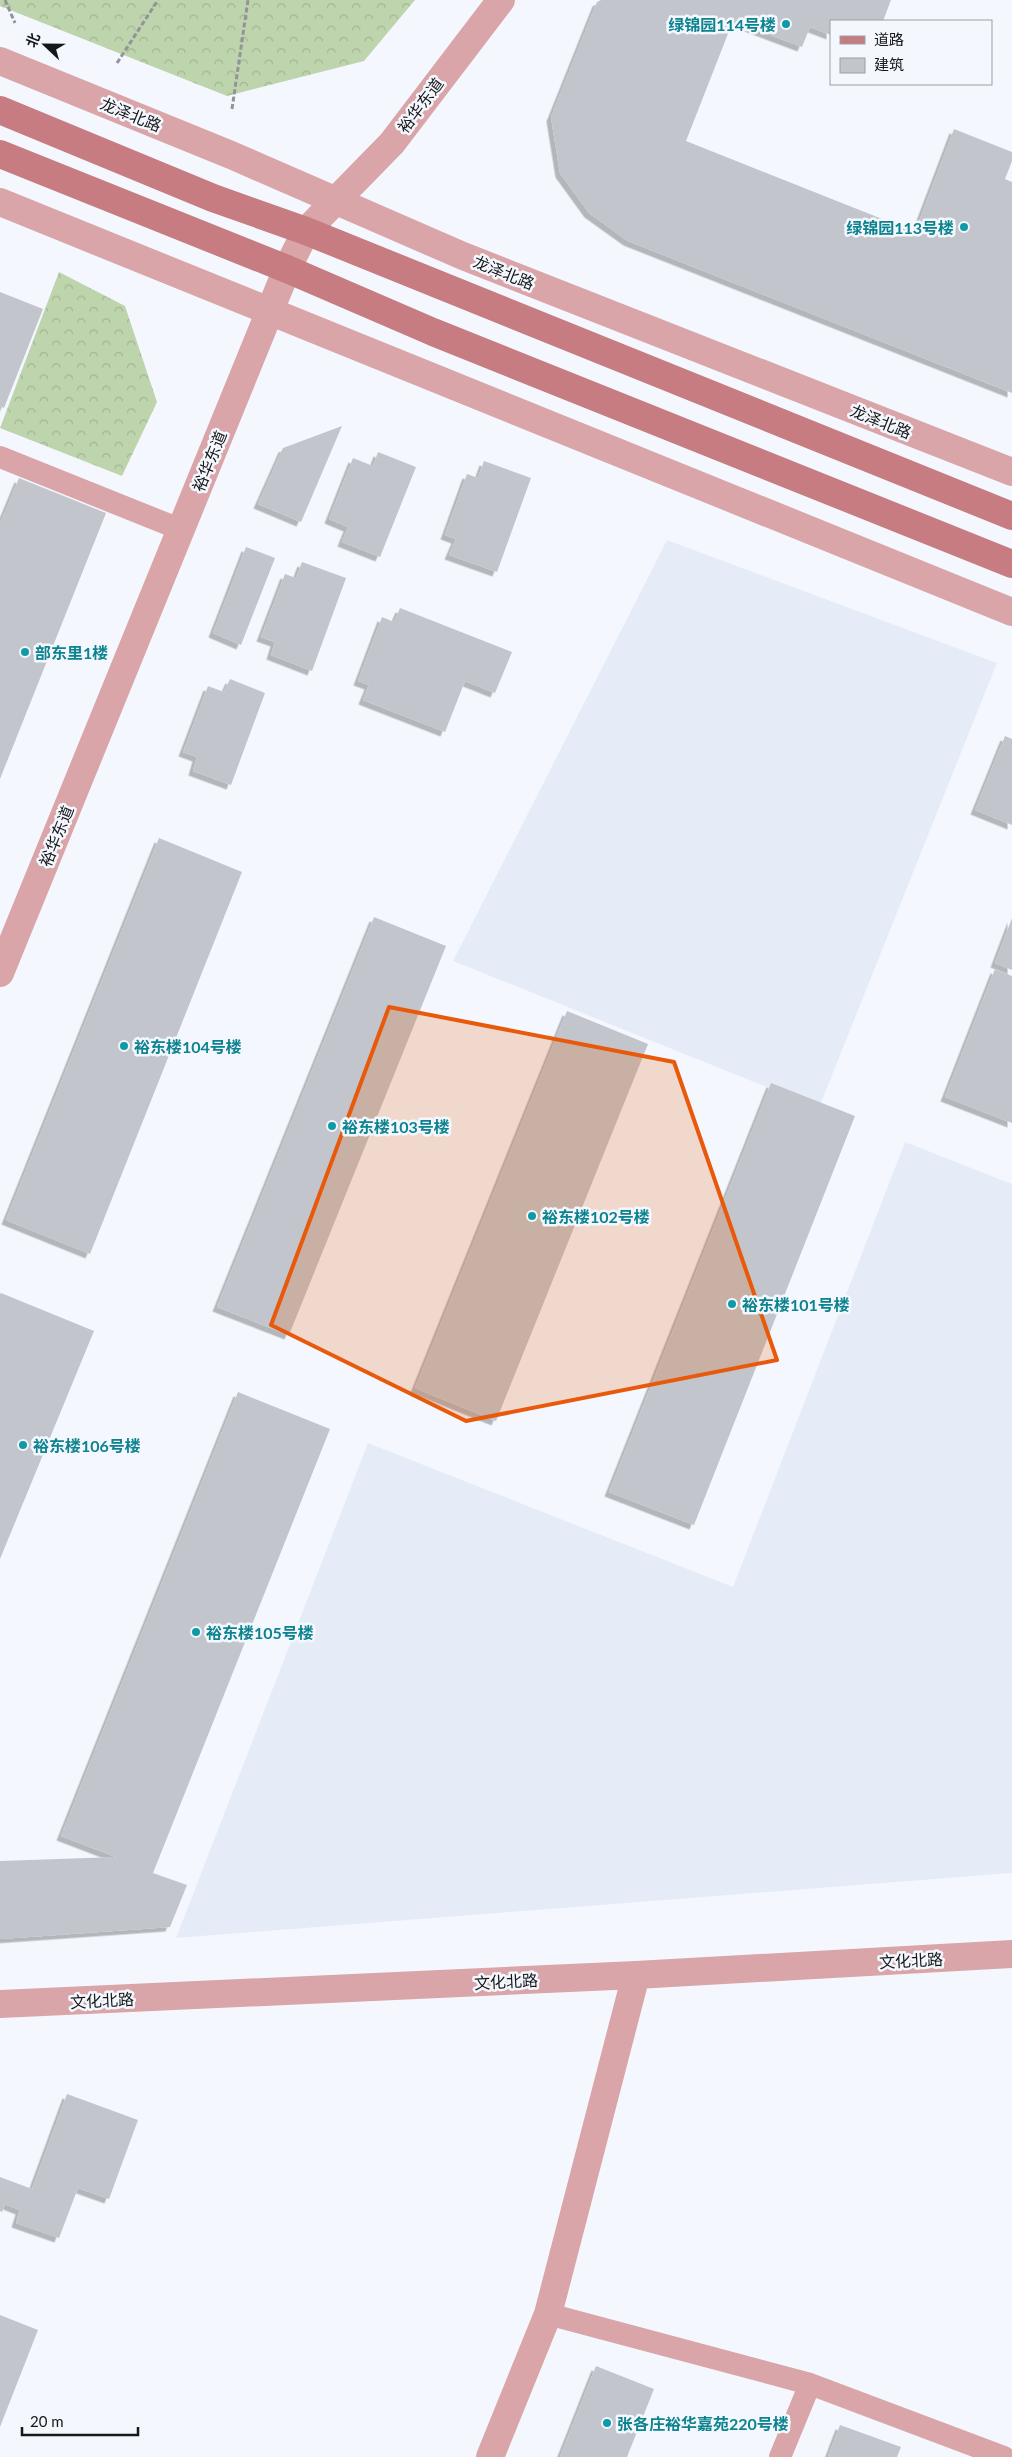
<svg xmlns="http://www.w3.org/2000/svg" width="1012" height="2457" font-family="Lato,'Noto Sans SC',sans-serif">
<defs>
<pattern id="forest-crowns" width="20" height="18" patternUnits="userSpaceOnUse" patternTransform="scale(1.25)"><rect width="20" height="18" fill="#bed4ac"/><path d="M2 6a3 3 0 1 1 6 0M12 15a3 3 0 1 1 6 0" fill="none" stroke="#a3b593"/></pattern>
<filter id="shadow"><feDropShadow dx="-4.5" dy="4.5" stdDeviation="0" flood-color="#0004"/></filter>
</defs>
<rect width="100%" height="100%" fill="#f4f8fe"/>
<!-- built -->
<path fill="#e5ecf8" d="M667,540L997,663L819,1108L453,961Z
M905,1142L1012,1184V1873L176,1938L368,1443L733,1587Z"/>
<!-- forest -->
<path fill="url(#forest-crowns)" d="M0,0H415L364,61L227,96L0,6Z
M59,272L125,306L157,402L122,476L0,428Z"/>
<!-- building -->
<path fill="#c2c6cc" filter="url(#shadow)" d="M601,0H891L883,21H831V35L810,27L802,47L733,21L686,141L915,232L954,129L1012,152V161L1005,179L1012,182V393L628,241L589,213L560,173L551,117L597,2Z
M0,292L43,309L4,408L0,406Z
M342,426L301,522L258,504L283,448Z
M378,452L416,467L380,557L342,542L348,527L329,519L353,458L373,466Z
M484,461L531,478L497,572L449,555L456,539L445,535L467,474L478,478Z
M19,478L106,513L0,779V524Z
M246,547L275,558L241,645L213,633Z
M302,562L346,578L312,671L271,655L275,642L261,637L285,574L296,578Z
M400,608L512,652L495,693L465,681L445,732L363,700L369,685L358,681L382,617L394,622Z
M230,679L265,693L231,785L193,771L197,757L183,752L208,686L224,692Z
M1005,736L1012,739V825L975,810Z
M159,838L242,872L90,1254L6,1220Z
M374,917L446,946L289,1335L217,1307Z
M1012,918V970L995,963Z
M995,969L1012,976V1123L945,1097Z
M567,1011L648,1044L496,1421L415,1388Z
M771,1083L855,1116L694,1525L609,1492Z
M1,1293L94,1331L0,1559V1294Z
M238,1392L330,1429L153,1873L187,1885L170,1927L0,1939V1861L116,1857L61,1836Z
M67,2094L138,2120L109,2199L78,2188L59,2238L16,2223L20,2210L5,2204L2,2212L0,2211V2177L32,2189Z
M0,2315L38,2330L0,2427Z
M596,2366L654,2389L627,2457H560Z
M840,2425L901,2447L897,2457H828Z"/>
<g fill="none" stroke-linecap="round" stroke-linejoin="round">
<!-- path -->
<path stroke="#919498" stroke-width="3" stroke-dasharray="5 2.5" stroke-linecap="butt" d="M5,0L15,23
M117,63L158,0
M232,109L248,0"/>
<!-- service -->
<path stroke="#d9a5a8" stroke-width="22" d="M0,457L182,530
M548,2314L810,2384L1004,2457
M780,2457L810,2384"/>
<!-- minor -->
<path stroke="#d9a5a8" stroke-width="28" d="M0,61L231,155L463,256L1012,472
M0,202L1012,612
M490,2457L548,2314L636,1975"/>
<!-- tertiary -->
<path stroke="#d9a5a8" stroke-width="28" d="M0,973L287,269L306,231L392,143L501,0
M0,2004L636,1975L1012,1954"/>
<!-- secondary -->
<path stroke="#c67c81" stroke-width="28" d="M0,110L213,198L306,231L1012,516
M0,154L287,269L433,332L1012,564"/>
</g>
<!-- marked area -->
<path fill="#e8590c" fill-opacity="0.2" stroke="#e8590c" stroke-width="4" stroke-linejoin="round" d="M389,1007L674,1062L777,1360L466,1421L271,1325Z"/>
<!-- markers -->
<g fill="#0f9aa8" stroke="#f4f8fe" stroke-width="2">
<circle cx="786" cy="24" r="5"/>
<circle cx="964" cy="227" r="5"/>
<circle cx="25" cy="652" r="5"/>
<circle cx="124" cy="1046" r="5"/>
<circle cx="332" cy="1126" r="5"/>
<circle cx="532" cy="1216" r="5"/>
<circle cx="732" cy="1304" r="5"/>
<circle cx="23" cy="1445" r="5"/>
<circle cx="196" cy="1632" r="5"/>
<circle cx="607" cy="2423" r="5"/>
</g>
<g text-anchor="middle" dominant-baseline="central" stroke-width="5" stroke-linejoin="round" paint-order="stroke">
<!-- culture labels -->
<g font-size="16" font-weight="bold" fill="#0d838f" stroke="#f4f8fe" text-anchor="start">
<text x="776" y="24" text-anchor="end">绿锦园114号楼</text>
<text x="954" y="227" text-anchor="end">绿锦园113号楼</text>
<text x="35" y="652">部东里1楼</text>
<text x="134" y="1046">裕东楼104号楼</text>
<text x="342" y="1126">裕东楼103号楼</text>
<text x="542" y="1216">裕东楼102号楼</text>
<text x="742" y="1304">裕东楼101号楼</text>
<text x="33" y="1445">裕东楼106号楼</text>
<text x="206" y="1632">裕东楼105号楼</text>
<text x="617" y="2423">张各庄裕华嘉苑220号楼</text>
</g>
<!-- street labels -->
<g font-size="16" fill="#161719" stroke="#f4f8fe">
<text transform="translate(420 105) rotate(-53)">裕华东道</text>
<text transform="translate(131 114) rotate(22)">龙泽北路</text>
<text transform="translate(504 272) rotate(22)">龙泽北路</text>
<text transform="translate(881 421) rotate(22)">龙泽北路</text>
<text transform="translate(209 461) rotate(-68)">裕华东道</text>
<text transform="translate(56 836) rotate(-68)">裕华东道</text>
<text transform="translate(911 1960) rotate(-3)">文化北路</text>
<text transform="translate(506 1981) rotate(-3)">文化北路</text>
<text transform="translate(102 2000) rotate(-3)">文化北路</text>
</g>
</g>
<!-- legend -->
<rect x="830" y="20" width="162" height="65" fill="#f4f8fe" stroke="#9b9ea2"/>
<rect x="840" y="36" width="25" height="8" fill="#c67c81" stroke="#9b9ea2"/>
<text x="874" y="45" font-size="15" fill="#161719">道路</text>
<rect x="840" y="58" width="25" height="15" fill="#c2c6cc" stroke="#9b9ea2"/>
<text x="874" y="70" font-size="15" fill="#161719">建筑</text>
<!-- north arrow -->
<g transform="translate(45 45) rotate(292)" stroke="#f4f8fe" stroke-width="4" paint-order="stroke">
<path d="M0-4L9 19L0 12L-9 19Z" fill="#161719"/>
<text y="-8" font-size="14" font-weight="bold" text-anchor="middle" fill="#161719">北</text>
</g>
<!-- scale -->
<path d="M22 2427v8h116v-8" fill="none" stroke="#161719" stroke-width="2.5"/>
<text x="30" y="2427" font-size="15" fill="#161719" stroke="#f4f8fe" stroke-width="4" paint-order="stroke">20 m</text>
</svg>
